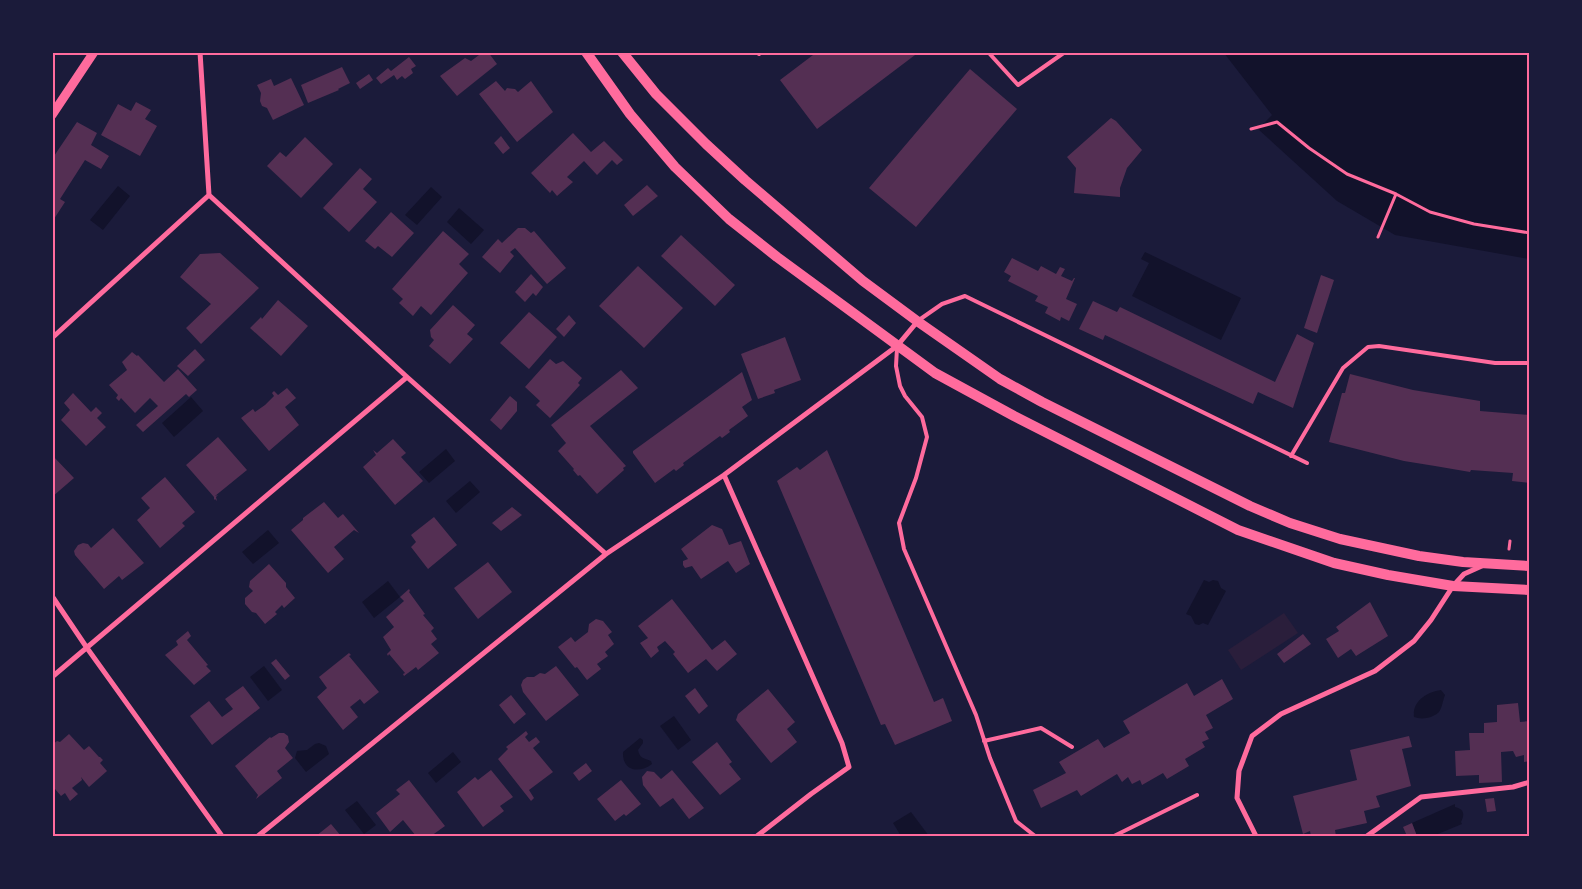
<svg xmlns="http://www.w3.org/2000/svg" width="1582" height="889" font-family="Signika,sans-serif">
<rect width="100%" height="100%" fill="#1b1b3a"/>
<!-- green -->
<path fill="#2a1e3b" d="M1284,613L1298,633L1241,670L1228,650Z"/>
<!-- water -->
<path fill="#12122b" d="M1224,53H1529V259L1395,235L1337,201L1258,129L1272,115Z
M118,186L130,196L103,230L90,220Z
M431,187L442,197L417,225L405,215Z
M459,208L484,230L471,244L447,222Z
M1145,252L1241,298L1221,340L1132,296L1149,263L1141,259Z
M191,397L203,411L174,437L162,423Z
M446,449L455,461L429,483L419,472Z
M470,481L480,492L456,513L446,501Z
M268,530L279,543L253,564L242,552Z
M1204,580L1209,582L1213,580L1218,581L1221,588L1226,591L1208,625L1203,623L1199,625L1195,624L1191,616L1186,614Z
M388,581L400,597L374,618L362,602Z
M264,666L282,690L268,701L250,677Z
M1441,690L1445,695C1443,700 1442,708 1439,712C1433,718 1422,720 1414,717C1412,701 1427,692 1441,690Z
M674,716L691,740L678,750L660,726Z
M640,738L643,740V743L638,750C640,759 644,758 651,761L652,764C639,774 622,771 623,752Z
M319,743L326,746L329,754L306,772L295,758L297,751L307,750L315,744Z
M453,752L461,762L436,783L428,773Z
M357,801L376,825L364,834L345,810Z
M1455,804V807C1464,809 1465,814 1461,822L1462,824L1433,836H1417L1412,823Z
M911,812L929,836H901L893,823Z"/>
<!-- building -->
<path fill="#542f53" d="M483,52H488L497,64L457,96L440,76L465,58L471,61Z
M817,52H919L817,129L780,80Z
M409,57L416,66L411,69L413,73L405,79L402,76L397,80L394,75L381,84L376,78L388,68L391,71Z
M342,67L350,83L338,89L339,90L308,103L301,85Z
M970,69L1017,109L916,227L869,188Z
M369,74L373,80L360,89L356,83Z
M291,78L304,105L273,120L267,108L262,106L260,101L261,93L257,85L271,79L274,86Z
M496,81L505,91L507,88L515,89L518,92L531,81L553,112L517,142L479,94Z
M136,102L151,110L145,119L157,126L140,156L101,135L118,104L131,111Z
M1111,118L1116,121L1142,150L1127,168L1120,188V197L1074,193L1076,168L1067,157Z
M77,122L97,133L91,145L109,156L101,169L85,160L60,199L65,202L52,222V159Z
M573,133L591,152L604,141L623,160L617,165L612,160L597,175L584,161L567,177L573,182L557,196L552,190L550,193L531,173Z
M501,136L510,148L503,154L494,143Z
M305,137L333,164L301,198L267,166L280,152L286,157Z
M360,168L372,179L363,189L377,202L349,232L323,208Z
M647,185L658,196L633,216L624,205Z
M391,212L414,233L392,257L378,246L375,249L365,241Z
M518,228H525L531,233L534,231L566,268L547,284L515,248L510,252L514,256L500,273L482,257L498,239L502,243Z
M443,231L469,254L459,264L468,273L431,315L421,306L413,316L399,303L403,299L392,289Z
M681,235L735,285L715,306L661,256Z
M220,253L259,288L201,344L186,328L211,304L180,277L200,254Z
M1012,258L1038,271L1041,266L1056,274L1060,267L1065,269L1061,276L1072,281L1074,278H1075L1066,299L1077,304L1069,321L1061,317L1060,321L1045,313L1048,307L1035,301L1038,296L1008,281L1011,276L1004,272Z
M638,266L683,308L644,348L599,306Z
M531,274L543,287L536,296L533,293L525,302L515,292Z
M1321,275L1334,280L1317,333L1304,328Z
M278,300L308,326L281,356L250,328L261,317L262,319Z
M1093,301L1117,312L1120,307L1275,382L1297,334L1314,343L1293,408L1258,392L1253,404L1105,335L1103,340L1079,329Z
M453,305L475,325L467,334L473,339L450,364L429,346L434,340L431,337L430,330Z
M529,312L557,337L529,369L500,343Z
M569,315L576,323L564,337L556,329Z
M785,337L801,380L774,390L775,393L758,399L741,354Z
M195,349L205,360L188,376L177,366Z
M132,352L137,356L138,355L164,382L178,369L197,390L189,397L186,394L143,432L136,425L158,406L150,398L135,413L121,398L119,401L116,398L118,395L109,385L127,370L122,362Z
M550,359L556,364L563,361L582,378L578,383L580,385L550,418L536,405L540,401L525,387Z
M621,370L638,388L590,426L626,466L623,468L624,470L597,494L580,475L578,476L573,470L574,469L558,451L566,443L551,425Z
M742,372L752,400L742,407L748,416L729,430L730,432L722,438L720,436L683,463L684,465L676,471L674,469L655,483L633,453V451Z
M1350,374L1413,390L1480,401V411L1530,415V483L1512,481L1513,473L1471,470L1470,472L1435,466L1404,461L1329,442L1342,393H1345Z
M287,388L296,398L285,407L299,425L269,451L241,418L253,409L255,412L265,405L274,396L272,393L274,391L278,395Z
M73,393L91,412L96,407L102,413L97,418L106,427L86,446L61,420L70,410L64,403Z
M510,396L517,402V411L501,430L490,420Z
M218,437L247,470L215,496L218,495L216,497L217,501L215,499L214,500V497L186,465Z
M393,439L406,453L401,457L423,481L395,505L363,467L376,455L373,450L377,453Z
M827,450L934,702L943,698L952,721L895,745L885,724L881,725L777,481L797,467L800,470Z
M52,455L74,478L52,497Z
M165,477L195,512L182,523L185,526L160,548L137,520L150,508L141,498Z
M324,502L338,518L343,514L359,533L354,530L334,547L344,559L328,573L291,530L303,520V518Z
M512,507L522,515L501,531L492,523Z
M434,517L457,545L428,569L411,547L416,542L411,535Z
M712,525L722,529L729,545L741,541L750,564L736,573L728,561L701,579L692,566L685,568L683,565V561L688,559L681,549Z
M113,528L144,563L122,580L119,576L104,589L75,555L74,551L78,545L83,543L88,544L91,548Z
M488,562L512,592L478,619L454,588Z
M269,564L286,583V587L295,598L284,608L282,605L275,612L277,614L265,624L256,613L252,612L245,604V598L253,591L249,587L250,581Z
M409,589L410,591L409,592L425,614L423,615L434,628L431,631L437,639L431,644L439,653L418,670L416,667L404,676L403,674L405,673L389,654L388,656L387,654L391,650L383,637L394,627L386,617L404,601L400,597Z
M672,599L712,650L725,640L737,654L717,671L706,659L688,673L673,654L675,652L665,641L657,647L659,651L651,658L640,643L648,638L638,626Z
M1370,602L1388,636L1356,656L1351,649L1338,658L1326,639L1339,631L1336,627Z
M596,619L603,621L612,632L608,635L614,644L605,652L608,656L597,664L601,669L587,680L577,667L575,668L558,647L571,637L575,642L588,632L589,624Z
M188,631L191,636L187,640L208,665L206,666L211,671L194,685L165,655L178,645L176,641Z
M1303,634L1311,644L1284,663L1277,654Z
M349,653L351,655L349,656L379,692L364,704L360,699L350,707L358,717L343,730L317,697L327,688L319,677Z
M276,659L290,676L285,680L271,663Z
M556,666L579,695L546,721L523,692L521,685L523,680L527,677H534L540,673L545,674Z
M1222,679L1233,699L1206,715L1213,728L1205,732L1209,739L1202,742L1205,747L1185,759L1189,766L1167,779L1163,773L1142,785L1140,780L1132,784L1128,777L1122,782L1117,774L1081,796L1077,790L1041,808L1033,790L1066,773L1059,762L1098,739L1104,748L1130,733L1123,721L1187,683L1194,696Z
M243,686L260,708L212,745L190,716L209,701L222,717L233,709L225,699Z
M695,688L708,706L699,714L685,696Z
M768,689L795,722L787,729L797,742L771,763L736,720L738,714Z
M511,695L526,714L514,724L499,705Z
M1518,703L1520,722L1530,721V761L1524,762V755L1516,757L1513,751L1501,752L1502,782L1479,783V775L1456,776L1455,751L1470,750L1469,733H1484V723L1497,722V705Z
M526,731L528,734L525,737L529,742L536,737L540,742L533,748L553,772L529,790L534,798L531,801L498,759L508,749L506,747Z
M279,733H284L288,736L289,742L285,748L293,758L277,771L282,778L256,799L258,795L235,766L270,737L271,738Z
M69,734L84,750L89,746L99,757H100L103,760L100,763L107,771L89,787L81,777L82,780L72,788L78,794L70,801L65,793L61,796L55,789L52,791V745L57,741L60,742Z
M1409,736L1412,747L1402,749L1411,786L1376,796L1380,807L1364,811L1367,823L1335,830L1336,836H1311L1310,831L1303,834L1293,796L1357,780L1350,750Z
M717,742L732,762L729,764L741,779L720,795L692,762Z
M586,763L592,771L579,781L573,773Z
M491,770L513,797L500,806L504,811L483,827L457,792L475,777L478,780Z
M672,770L704,808L689,819L673,798L660,807L643,785L642,777L647,771L654,772L661,779Z
M409,780L445,826L431,836H416L403,820L390,832L376,813L400,794L396,790Z
M621,780L641,804L626,816L624,814L615,821L597,799Z
M1494,798L1496,811L1487,812L1485,799Z
M1412,823L1417,836H1407L1403,827Z
M331,824L341,836H316Z"/>
<g fill="none" stroke-linecap="round" stroke-linejoin="round">
<!-- path -->
<path stroke="#ff6b9d" stroke-width="3" d="M1251,129L1277,122L1309,148L1347,174L1396,194L1430,212L1474,224L1530,233
M1378,237L1396,194
M1509,549L1510,541"/>
<!-- service -->
<path stroke="#ff6b9d" stroke-width="4" d="M988,52L1018,85L1065,52
M759,54L760,52
M919,320L942,304L965,296L1307,463
M897,348L896,366L900,386L905,396L922,417L927,437L916,478L899,523L904,549L976,715L990,758L1016,821L1035,836
M1291,456L1343,368L1368,347L1379,346L1495,363H1530
M984,741L1041,728L1072,747
M1114,836L1197,795"/>
<!-- minor -->
<path stroke="#ff6b9d" stroke-width="5" d="M200,52L209,195L407,377L606,554
M52,338L209,195
M724,475L842,743L849,767L811,794L757,836
M52,596L87,648L222,836
M52,677L407,377
M258,836L606,554L724,475L897,346L917,322
M1256,836L1237,798L1239,771L1252,736L1281,714L1375,671L1414,641L1431,620L1453,586L1464,574L1484,565
M1367,836L1421,797L1513,787L1530,782"/>
<!-- tertiary -->
<path stroke="#ff6b9d" stroke-width="9" d="M52,115L94,52"/>
<!-- secondary -->
<path stroke="#ff6b9d" stroke-width="10" d="M586,52L630,114L675,167L729,219L777,257L935,373L1014,416L1238,530L1334,563L1388,575L1453,586L1530,590
M622,52L656,94L706,144L745,180L863,281L917,321L1000,379L1042,402L1250,506L1290,523L1340,539L1419,556L1463,562L1530,566"/>
</g>
<!-- border -->
<rect width="1582" height="889" fill="none" stroke="#1b1b3a" stroke-width="108"/>
<rect x="54" y="54" width="1474" height="781" fill="none" stroke="#ff6b9d" stroke-width="2"/>
</svg>
